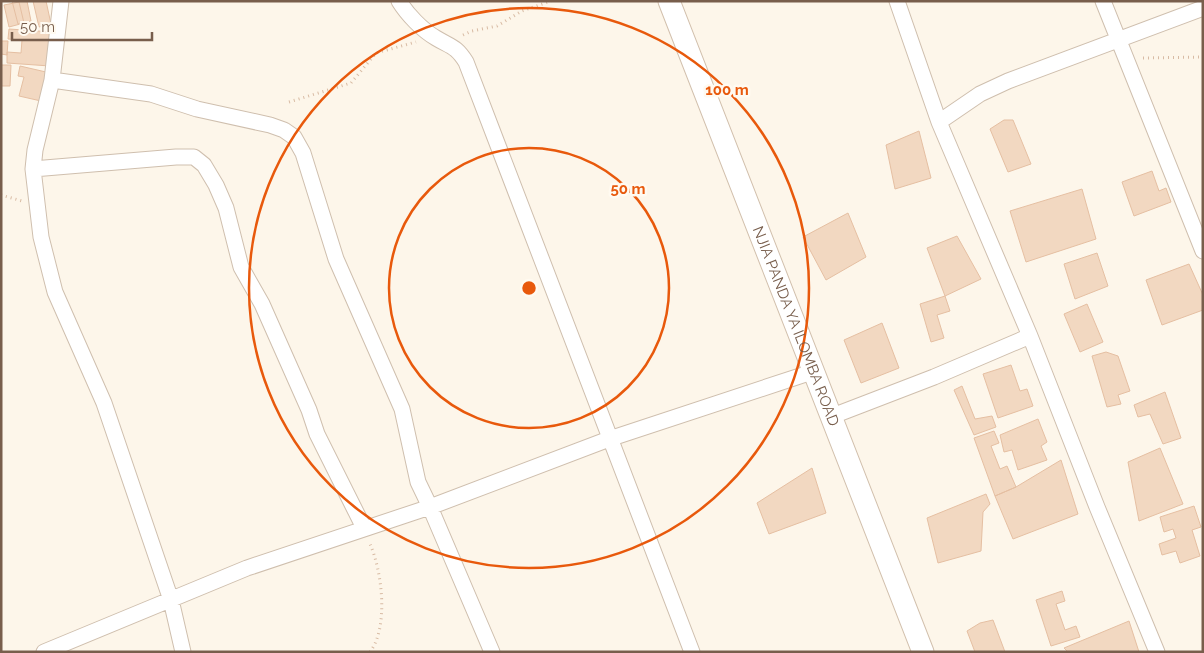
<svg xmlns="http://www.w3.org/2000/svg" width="1204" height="653" font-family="Raleway,sans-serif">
<rect width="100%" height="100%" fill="#fdf6ea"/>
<!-- building -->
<path fill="#f2d8c1" stroke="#e5bfa2" d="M12,1H27L31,21L18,24Z
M33,1H46L51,24L39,27Z
M19,2L24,23L9,27L4,5Z
M9,29L52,32L50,66L7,63V52L21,53L22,40L8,39Z
M1,41H8L7,55L1,54Z
M1,65H11L10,86H1Z
M20,66L46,72L41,101L19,96L24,77L18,76Z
M1004,120H1013L1031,164L1008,172L990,129Z
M919,131L931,178L895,189L886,145Z
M1152,171L1159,191L1166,188L1171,202L1134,216L1122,182Z
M1082,189L1096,239L1026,262L1010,211Z
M848,213L866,257L826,280L803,237Z
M957,236L981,279L945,296L927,248Z
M1097,253L1108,286L1075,299L1064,264Z
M1189,264L1203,295V310L1162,325L1146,280Z
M945,296L950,311L937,315L944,338L931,342L920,304Z
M1087,304L1103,342L1080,352L1064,314Z
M882,323L899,368L861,383L844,340Z
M1106,352L1118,356L1130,391L1118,395L1121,404L1107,407L1092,356Z
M1011,365L1020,391L1027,389L1033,406L998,418L983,374Z
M962,386L975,419L992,416L996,427L974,435L954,390Z
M1165,392L1181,438L1163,444L1150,414L1138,417L1134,405Z
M1038,419L1047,442L1041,446L1047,460L1018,470L1012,450L1004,452L1000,435Z
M994,431L999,443L991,446L1000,469L1007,466L1016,487L995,496L974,438Z
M1160,448L1183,504L1139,521L1128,462Z
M1061,460L1078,514L1013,539L995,496L1016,487Z
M812,468L826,513L769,534L757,503Z
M986,494L990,504L983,512L981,551L938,563L927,518Z
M1194,506L1201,527L1192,530L1200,556L1180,563L1176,551L1162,555L1159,544L1176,538L1173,529L1164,532L1160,517Z
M1062,591L1065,601L1056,604L1065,630L1076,626L1080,637L1051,646L1036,600Z
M993,620L1005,652H975L967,631L980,623Z
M1129,621L1139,652H1068L1064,648Z"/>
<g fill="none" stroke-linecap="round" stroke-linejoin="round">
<!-- minor casing -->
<g stroke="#cfbfae" stroke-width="17">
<path id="minor" d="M61,1L52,80L35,150L33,169L41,237L55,292L104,403L171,600L183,652
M399,1C407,14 422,30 436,38C451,47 456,46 466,62L692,652
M897,1L939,122L1030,336L1097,507L1157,652
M1103,1L1203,251
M52,80L151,94L197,109L270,125L284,130L294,137L303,153L336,259L402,409L418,482L430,507L492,652
M939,122L980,94L1008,81L1203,8
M33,169L176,157H194L204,165L216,185L226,208L241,267L262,304L309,410L317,434L364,528
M830,417L934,377L1030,336
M44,652L247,568L430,507L609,439L812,372"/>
</g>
<!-- secondary casing -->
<g stroke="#d2c0ad" stroke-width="23">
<g id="secondary">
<path id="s1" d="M669,1L923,652"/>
</g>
</g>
<!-- path -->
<path stroke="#d8bba4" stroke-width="3" stroke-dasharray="1 4" stroke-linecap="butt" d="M463,35L472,31L497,26L522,11L551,1
M1143,58L1203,57
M289,102L351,83L376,53L416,42
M1,195L22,201
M370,652C389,627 382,571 370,544"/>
<!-- minor -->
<use href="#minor" stroke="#fff" stroke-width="15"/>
<!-- secondary -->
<use href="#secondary" stroke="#fff" stroke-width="21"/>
</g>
<!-- distance rings -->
<g fill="none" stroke="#e8590c" stroke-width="2.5">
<circle cx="529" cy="288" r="140"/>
<circle cx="529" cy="288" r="280"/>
</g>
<g text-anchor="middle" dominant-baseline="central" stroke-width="5" stroke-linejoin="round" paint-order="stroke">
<!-- street labels -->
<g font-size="15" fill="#785e4c" stroke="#fffaf1">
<text stroke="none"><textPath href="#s1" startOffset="349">NJIA PANDA YA ILOMBA ROAD</textPath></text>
</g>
</g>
<circle cx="529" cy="288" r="8" fill="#e8590c" stroke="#fffaf1" stroke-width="2.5"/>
<g font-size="15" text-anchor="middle" font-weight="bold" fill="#e8590c" stroke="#fffaf1" stroke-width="5" stroke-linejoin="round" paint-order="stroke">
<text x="727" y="95">100 m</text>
<text x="628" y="194">50 m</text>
</g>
<!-- border -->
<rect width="1204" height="653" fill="none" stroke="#785e4c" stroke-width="5"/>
<!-- scale -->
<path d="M12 32v8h140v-8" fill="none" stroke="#785e4c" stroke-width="2.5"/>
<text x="20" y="32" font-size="15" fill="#785e4c" stroke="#fffaf1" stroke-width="4" paint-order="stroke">50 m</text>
</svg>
